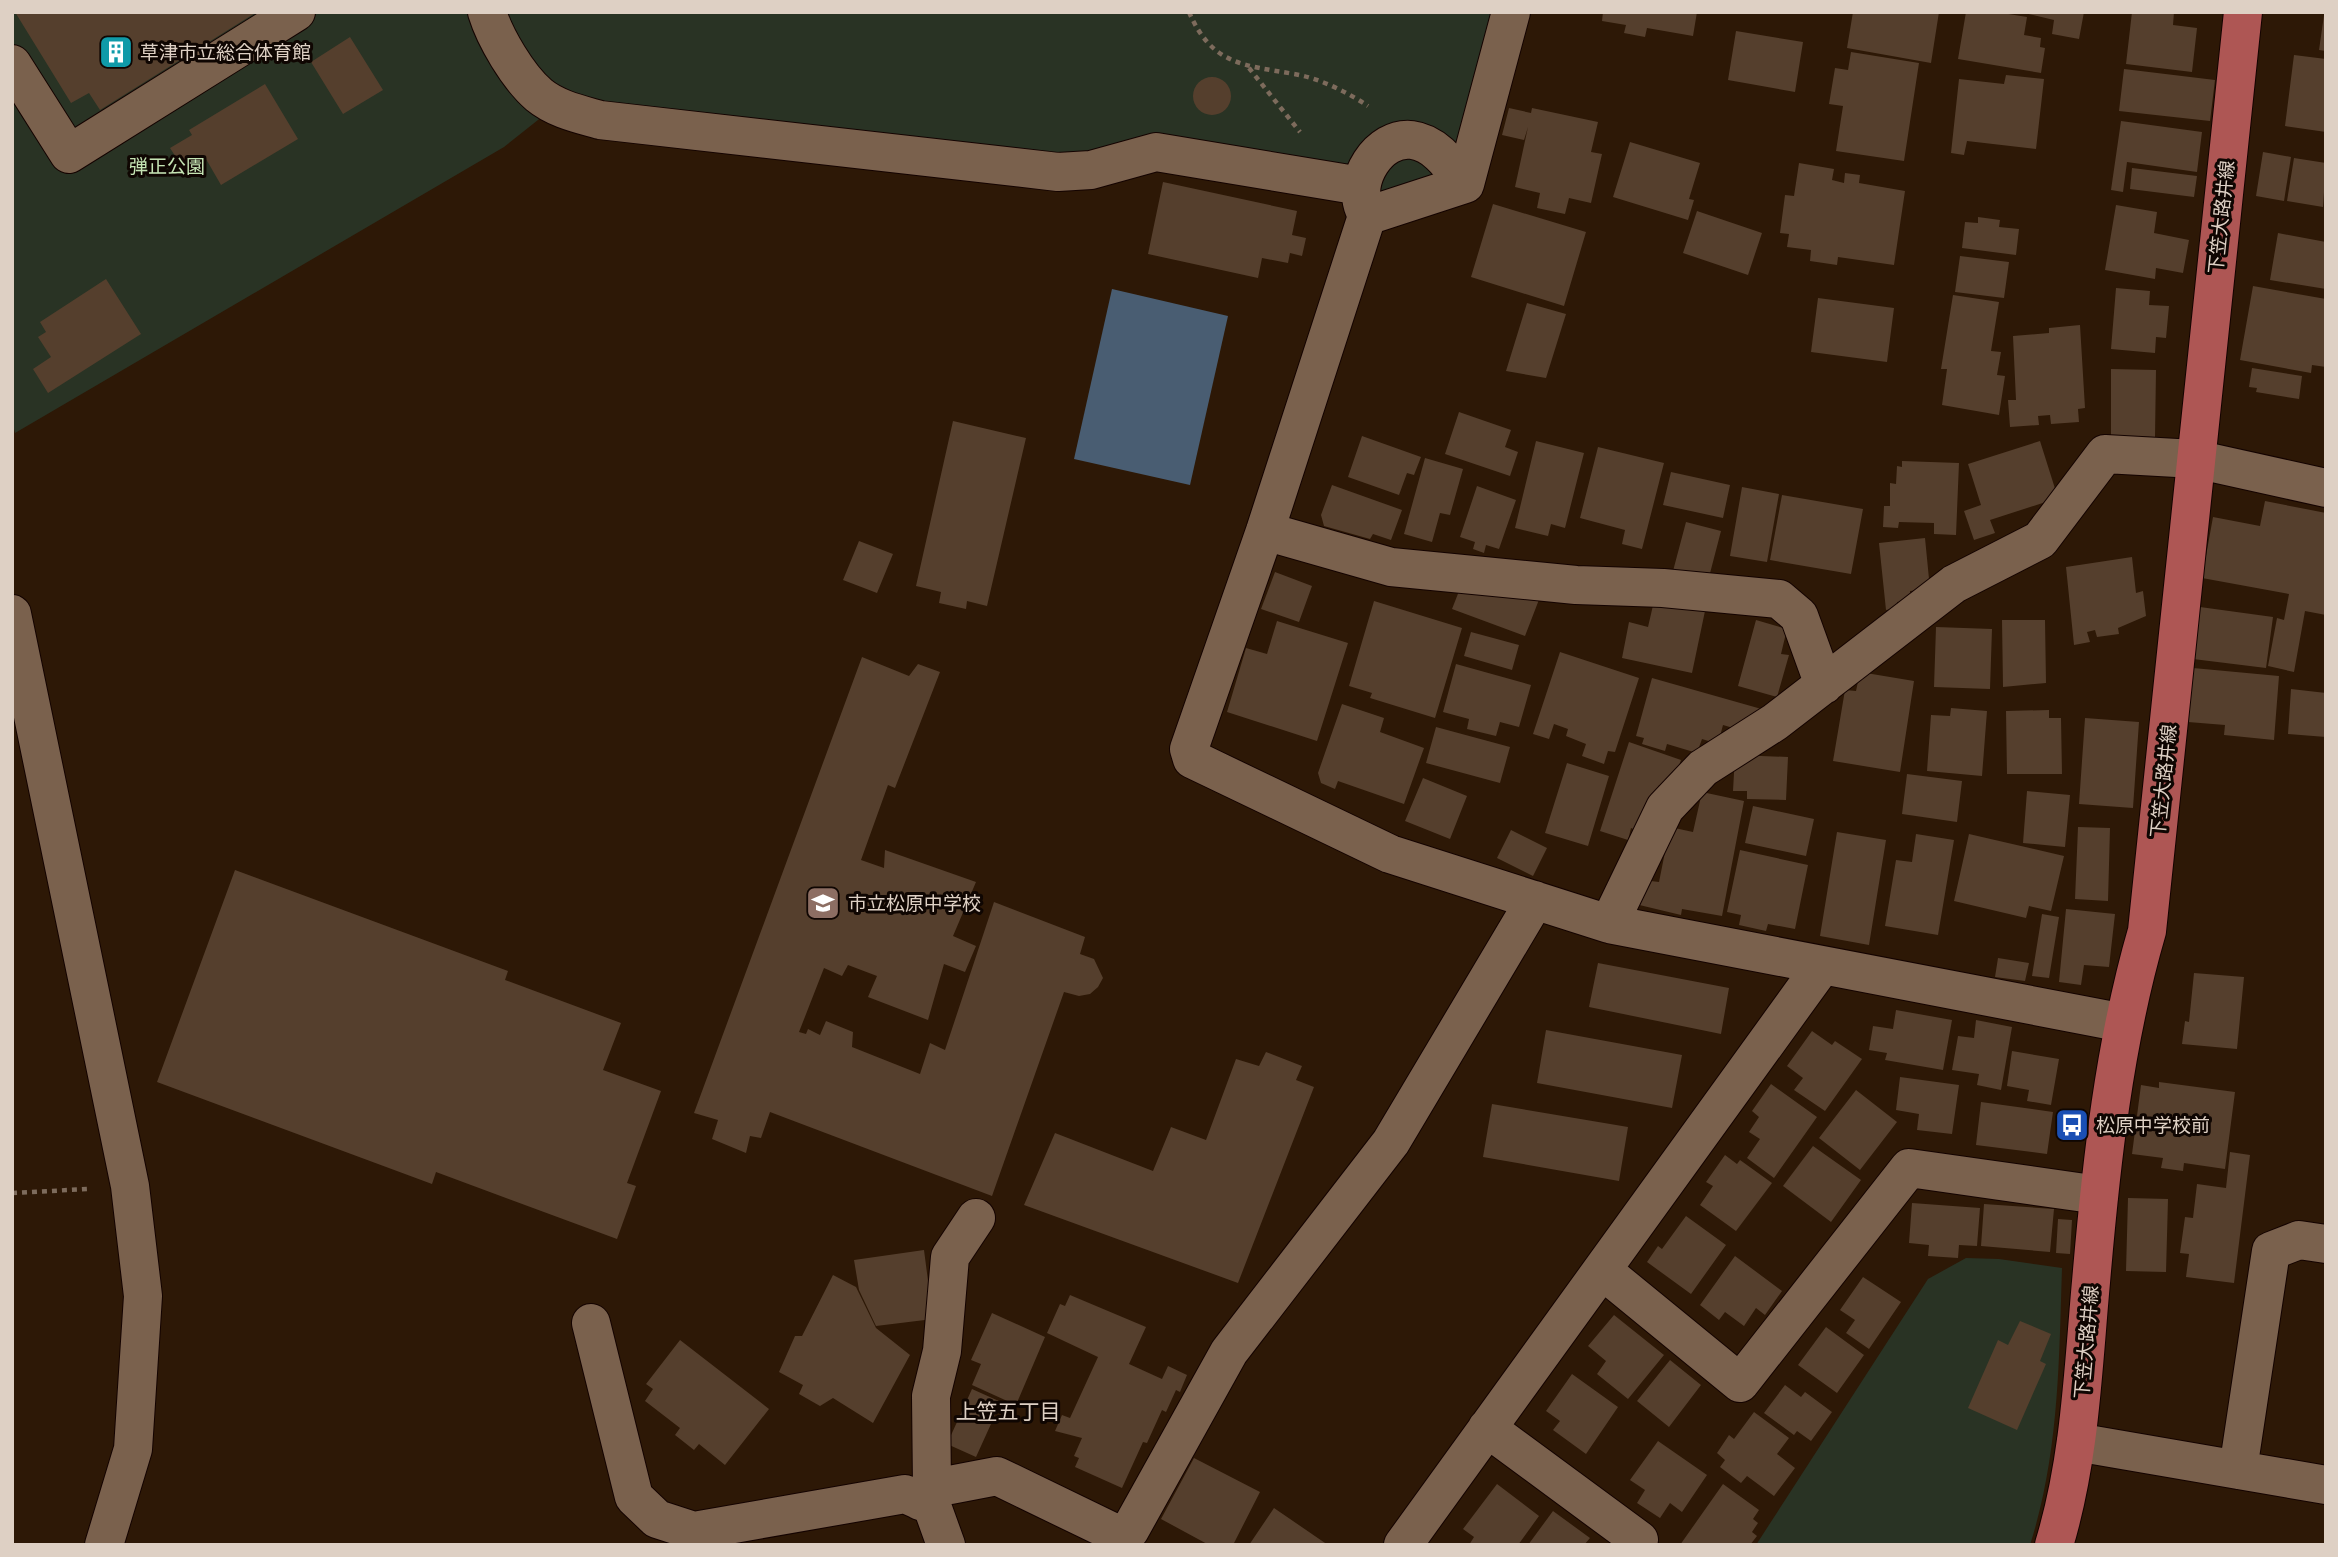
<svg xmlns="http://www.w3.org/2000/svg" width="2338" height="1557" font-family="Manrope,'Noto Sans JP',sans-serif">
<rect width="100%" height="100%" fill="#2d1806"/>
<!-- green -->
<path fill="#293324" d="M12,12H1492L1447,175L1382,196L1154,166L543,116L504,147L15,433L12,421Z
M1966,1258L1999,1259L2062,1268C2059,1362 2059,1454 2030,1545H1756L1928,1279Z"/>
<!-- water -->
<path fill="#495d72" d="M1112,289L1228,316L1190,485L1074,459Z"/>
<!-- building -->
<path fill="#553f2d" d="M15,12H257L100,110L89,93L71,103Z
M1603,12H1697L1693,36L1647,28L1645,37L1624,33L1626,25L1602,21Z
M1853,12H1939L1931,63L1847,48Z
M1966,12H1996L2027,17L2024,35L2041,38L2040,47L2045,48L2041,73L1958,59Z
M2020,12H2084L2079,39L2052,34L2054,20Z
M2132,12H2174L2173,25L2197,28L2192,72L2126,64Z
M2324,15H2326V51L2319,50Z
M1736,31L1803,42L1795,92L1728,80Z
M350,37L383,90L343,114L311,62Z
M1851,52L1919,63L1904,161L1836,151L1843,106L1829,104L1835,68L1848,70Z
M2294,55L2326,59V132L2285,126Z
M2124,69L2215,80L2210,121L2119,111Z
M2006,75L2044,79L2036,149L1967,141L1964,155L1951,153L1959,79L2004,84Z
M1193 96a19 19 0 1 1 38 0a19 19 0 1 1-38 0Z
M265,84L298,139L221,185L206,159L185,171L170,148L192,135L189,130Z
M1509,108L1531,113L1532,108L1598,122L1591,152L1602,154L1591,203L1569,198L1565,214L1537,208L1540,193L1515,187L1528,127L1524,140L1502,135Z
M2121,121L2202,132L2197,172L2127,162L2123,192L2111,190Z
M1630,142L1700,163L1689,199L1694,200L1688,220L1613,197Z
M2263,152L2291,157L2284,201L2256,196Z
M2294,158L2326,163L2323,207L2287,201Z
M1799,163L1834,169L1832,180L1844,183L1845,173L1860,175L1859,183L1905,191L1894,265L1838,257L1837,265L1810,261L1811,250L1787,247L1789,234L1780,233L1785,195L1794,196Z
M2132,168L2197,176L2194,197L2130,189Z
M1163,182L1297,211L1292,235L1306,238L1302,256L1290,253L1288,263L1262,258L1258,278L1148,254Z
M1493,204L1586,232L1564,306L1471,277Z
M2116,205L2157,212L2154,233L2189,240L2183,273L2156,268L2155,279L2105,270Z
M1697,211L1762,233L1748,275L1683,253Z
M1978,217L2000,220L1999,227L2019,229L2016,255L1962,248L1965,222L1978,223Z
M2278,233L2326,242V289L2270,280Z
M1960,256L2009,262L2004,298L1955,292Z
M106,279L141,334L48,393L33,369L51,357L38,337L46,332L40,322Z
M2253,286L2326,299V367L2312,365L2311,373L2240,360Z
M2116,288L2150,291L2149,305L2169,306L2166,338L2156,337L2155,353L2111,349Z
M1953,295L1999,302L1991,351L2001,352L1997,375L2005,376L1999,415L1942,405L1947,369H1941Z
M1818,298L1894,308L1887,362L1811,352Z
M1527,303L1566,314L1546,378L1506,371Z
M2080,325L2085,408L2078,409L2079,422L2051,424L2050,415L2038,416L2039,425L2010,427L2008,400H2016L2013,336L2049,333V328Z
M2252,368L2302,376L2299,399L2256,392L2257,388L2249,387Z
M2111,369L2156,370L2155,437L2111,436Z
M1459,412L1511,430L1505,447L1518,452L1510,476L1445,454Z
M953,421L1026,438L987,606L967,601L966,609L939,603L941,592L916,586Z
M1362,436L1421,457L1414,475L1407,473L1399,495L1348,477Z
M1536,441L1584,453L1565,528L1551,524L1548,536L1515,528Z
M2040,441L2058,498L1990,520L1995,533L1974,540L1964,511L1981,505L1968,464Z
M1598,447L1664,463L1642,549L1622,544L1625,530L1580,518Z
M1425,458L1463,469L1450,515L1440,513L1432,542L1404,534Z
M1902,461L1959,463L1956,535L1934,534V523L1899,522L1898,528L1883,527L1884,506H1890V483L1896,484L1897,466L1902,467Z
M1671,472L1730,485L1723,518L1663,505Z
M1332,485L1402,510L1391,540L1373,534L1370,539L1324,526L1321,515Z
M1477,486L1516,500L1499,549L1486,545L1484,553L1473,549L1475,542L1460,537Z
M1742,487L1779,494L1767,562L1730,556Z
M1782,495L1863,509L1851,574L1770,560Z
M2265,501L2326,513V615L2305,611L2294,672L2268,666L2277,618L2284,620L2289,594L2202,578L2213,517L2260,526Z
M1686,522L1721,531L1708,581L1673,571Z
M1925,538L1930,589L1910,591L1911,601L1897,602V608L1886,610L1879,543Z
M859,541L893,554L877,593L843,580Z
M2132,557L2136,593L2143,591L2146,616L2118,628L2119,634L2097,637L2095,630L2087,632L2090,642L2074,645L2066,567Z
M1275,572L1312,586L1299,622L1261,609Z
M1461,586L1540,597L1525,636L1452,609Z
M1374,601L1462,628L1435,718L1370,698L1372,693L1349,686Z
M1654,601L1705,611L1692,673L1622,658L1629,622L1648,627Z
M2200,607L2273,617L2266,668L2193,659Z
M1756,620L1787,629L1781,654L1789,655L1777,697L1738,686Z
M2002,620H2045L2046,683L2003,687Z
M1277,621L1348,643L1317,741L1227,712L1246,648L1267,654Z
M1936,627L1992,629L1990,689L1934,687Z
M1471,632L1519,645L1512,670L1464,656Z
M1560,652L1639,678L1615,752L1608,751L1604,764L1582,756L1586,744L1566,736L1568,729L1554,724L1549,739L1533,734Z
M862,657L909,676L918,664L940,672L895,788L888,785L861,860L884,868L885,850L976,882L953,936L976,946L965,972L944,964L928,1020L868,997L877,976L848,965L842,976L824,968L799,1032L806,1034L808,1029L820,1035L826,1021L853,1032L852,1047L920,1074L930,1043L945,1050L994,902L1085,937L1080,954L1094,959L1103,978L1098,987L1090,994L1079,996L1064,992L992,1196L770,1112L761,1138L750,1136L746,1153L712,1139L718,1120L694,1113Z
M1456,664L1531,685L1519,727L1500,722L1496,736L1467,729L1469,719L1443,712Z
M2193,668L2279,676L2274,740L2224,735L2225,725L2188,722Z
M1860,672L1914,681L1900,772L1833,761L1845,690L1856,691Z
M1652,678L1765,710L1740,730L1723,725L1718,744L1702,739L1697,753L1667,744L1665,751L1642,744L1644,738L1636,736Z
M2291,689L2326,693V737L2288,734Z
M1342,704L1384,718L1380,732L1424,748L1404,804L1338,781L1335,789L1321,783L1318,773Z
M1951,708L1987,711L1982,776L1927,771L1931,715L1950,716Z
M2049,710V718H2061L2062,774H2007L2006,711Z
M2085,718L2139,722L2133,808L2079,804Z
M1436,727L1510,747L1500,783L1426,763Z
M1629,742L1681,760L1671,789L1659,785L1643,833L1631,828L1628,840L1600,831Z
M1735,755L1788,757L1786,800L1747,799V791H1733Z
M1567,763L1609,776L1588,846L1545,833Z
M1907,774L1962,781L1957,822L1902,814Z
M1423,778L1467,796L1450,839L1405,821Z
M2027,791L2070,795L2065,847L2023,843Z
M1702,792L1744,801L1722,916L1682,909L1681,915L1631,903L1643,880L1659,882L1670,827L1693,832Z
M1753,806L1814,819L1806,856L1745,843Z
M2078,827L2110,828L2108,901L2075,899Z
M1511,830L1547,848L1533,876L1497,858Z
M1837,832L1886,840L1869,945L1820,936Z
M1916,834L1954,840L1938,935L1885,926L1896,860L1912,862Z
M1969,834L2064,856L2051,911L2029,906L2026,918L1954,901Z
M1740,850L1808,865L1795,929L1768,924L1766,931L1739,925L1741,915L1727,912Z
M235,870L508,971L505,980L621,1023L603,1070L661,1091L627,1183L636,1186L617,1239L436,1172L432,1184L157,1082Z
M2066,909L2115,914L2109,967L2084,965L2081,985L2059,982Z
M2042,914L2059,917L2049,978L2032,976Z
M1998,958L2029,963L2025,981L1995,977Z
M1598,963L1729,988L1721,1034L1589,1007Z
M2194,973L2244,977L2237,1049L2182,1044L2185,1021L2189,1022Z
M1896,1010L1952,1020L1943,1070L1885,1060L1887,1053L1869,1050L1873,1026L1893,1029Z
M1976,1020L2012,1027L2001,1090L1977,1085L1979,1074L1952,1070L1958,1036L1974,1038Z
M1546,1030L1682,1055L1672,1108L1537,1083Z
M1812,1031L1832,1045L1835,1041L1862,1059L1825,1111L1794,1090L1803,1078L1787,1066Z
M2012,1051L2059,1059L2051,1105L2027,1101L2029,1090L2007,1086Z
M1266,1052L1302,1066L1296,1080L1314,1087L1238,1283L1024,1205L1055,1133L1153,1171L1171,1127L1206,1140L1236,1059L1259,1066Z
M1900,1077L1959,1085L1952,1134L1917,1130L1919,1114L1896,1110Z
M2159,1082L2235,1092L2225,1169L2184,1163L2183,1171L2161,1168L2163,1158L2132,1154L2141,1085L2159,1088Z
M1771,1084L1817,1117L1774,1178L1747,1158L1760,1139L1749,1132L1759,1117L1752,1111Z
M1856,1090L1897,1122L1860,1170L1819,1138Z
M1981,1102L2053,1112L2047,1154L1976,1145Z
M1492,1104L1628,1127L1619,1181L1483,1157Z
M1813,1146L1861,1180L1831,1222L1783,1186Z
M2230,1152L2250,1155L2234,1283L2186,1277L2189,1254L2180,1253L2185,1217L2193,1218L2197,1184L2226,1188Z
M1725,1155L1737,1164L1740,1160L1772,1183L1736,1231L1700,1205L1713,1186L1706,1182Z
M2128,1198L2168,1199L2166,1272L2126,1271Z
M1912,1203L1980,1208L1977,1246L1959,1245L1958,1258L1928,1256L1929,1245L1909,1243Z
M1984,1204L2054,1209L2050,1252L1981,1246Z
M1686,1216L1726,1245L1691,1294L1647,1262L1658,1246L1662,1249Z
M2058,1219L2072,1220L2070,1254L2056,1253Z
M924,1250L933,1319L876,1326L859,1290L854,1260Z
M1735,1256L1782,1291L1765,1315L1756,1308L1744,1326L1725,1312L1719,1320L1700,1305Z
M833,1275L856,1287L876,1328L910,1355L873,1423L833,1398L820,1406L799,1394L803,1385L779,1372L795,1336H802Z
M1863,1277L1901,1302L1869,1349L1846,1333L1855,1320L1840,1310Z
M1070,1295L1146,1327L1129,1364L1162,1379L1168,1366L1187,1375L1180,1392L1176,1390L1166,1412L1162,1410L1147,1443L1143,1442L1122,1488L1075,1467L1079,1458L1074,1456L1082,1438L1055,1431L1062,1415L1070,1418L1098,1357L1047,1333L1060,1304L1065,1306Z
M992,1313L1045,1337L1016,1405L972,1385L981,1364L971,1360Z
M1614,1315L1664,1355L1628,1399L1597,1374L1606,1361L1588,1346Z
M2020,1321L2051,1334L2040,1361L2046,1364L2017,1430L1968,1408L1998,1340L2008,1345Z
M1826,1327L1864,1355L1837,1393L1798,1365Z
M680,1340L769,1409L725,1465L699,1444L694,1450L675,1435L680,1428L645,1401L653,1389L646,1384Z
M1670,1360L1701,1385L1669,1427L1637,1401Z
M1572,1374L1618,1407L1586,1454L1553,1430L1560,1421L1546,1411Z
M1785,1385L1801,1397L1805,1392L1832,1412L1811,1441L1797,1431L1794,1435L1764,1413Z
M972,1389L1001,1402L976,1457L947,1444Z
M1754,1412L1789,1438L1777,1454L1795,1468L1774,1496L1747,1476L1741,1483L1720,1467L1725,1460L1717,1453L1729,1435L1734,1439Z
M1658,1441L1707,1475L1682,1512L1670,1503L1660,1518L1637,1503L1645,1490L1630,1480Z
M1194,1458L1260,1492L1233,1545H1209L1161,1519Z
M1497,1484L1539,1516L1518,1545H1469L1474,1537L1463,1529Z
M1723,1484L1759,1510L1753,1519L1758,1523L1752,1532L1757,1536L1750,1545H1680Z
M1274,1508L1328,1545H1249Z
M1553,1511L1590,1538L1584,1545H1528Z"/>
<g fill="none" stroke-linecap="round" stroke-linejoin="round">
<!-- minor casing -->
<g stroke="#140300" stroke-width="40">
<path id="minor" d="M487,12C495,38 518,77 539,95C556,109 579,114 600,120L1058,172L1091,170L1156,152L1361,186
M1511,12L1465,184L1367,216L1265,531L1189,749L1192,759L1390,854L1609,924L2124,1023
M12,64L69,154L296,12
M1364,209C1352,181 1378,136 1412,140C1436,143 1451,166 1465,184
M1265,531L1391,567L1576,585L1663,588L1779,599L1799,616L1824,685
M12,614L130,1186L143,1296L133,1449L104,1545
M1609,924L1665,808L1703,768L1775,722L1954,584L2040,540L2105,454L2195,459L2326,488
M1602,1270L1740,1383L1909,1168L2099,1195
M591,1323L634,1497L657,1519L694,1531L905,1494L932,1506L946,1545
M1487,1428L1639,1540L1636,1545
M2076,1442L2326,1485
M2238,1470L2271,1251L2299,1240L2326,1244
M950,1485L997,1476L1119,1535L1130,1530L1229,1352L1391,1142L1535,900
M920,1501L932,1488L931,1396L942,1351L950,1257L976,1218
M1403,1545L1821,967"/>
</g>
<!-- major casing -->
<g stroke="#140300" stroke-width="40">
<path id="major" d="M2054,1545C2080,1460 2083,1370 2091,1282C2101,1165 2114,1044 2147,931L2243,12"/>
</g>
<!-- path -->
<path stroke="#7d6b5c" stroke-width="4.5" stroke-dasharray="5 5" stroke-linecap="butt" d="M1189,12C1212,65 1243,65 1294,74C1319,78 1347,92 1368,106
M1249,68L1300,132
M12,1193L88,1189"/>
<!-- minor -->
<use href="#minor" stroke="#7a614d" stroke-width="38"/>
<!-- major -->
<use href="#major" stroke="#ae5654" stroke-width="38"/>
</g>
<!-- icons -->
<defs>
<g id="building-square" transform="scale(1.75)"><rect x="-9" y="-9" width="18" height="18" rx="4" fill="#0f9aa8" stroke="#0f0602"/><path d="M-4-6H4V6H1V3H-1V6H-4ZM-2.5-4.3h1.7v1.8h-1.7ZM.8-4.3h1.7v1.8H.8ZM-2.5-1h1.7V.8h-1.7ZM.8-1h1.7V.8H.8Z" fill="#fff"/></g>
<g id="school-square" transform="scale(1.75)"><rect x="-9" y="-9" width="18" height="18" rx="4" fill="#8d6e63" stroke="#0f0602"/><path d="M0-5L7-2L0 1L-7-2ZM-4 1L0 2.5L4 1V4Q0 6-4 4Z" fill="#fff"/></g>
<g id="bus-square" transform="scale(1.75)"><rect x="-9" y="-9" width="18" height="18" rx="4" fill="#1a4fb4" stroke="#0f0602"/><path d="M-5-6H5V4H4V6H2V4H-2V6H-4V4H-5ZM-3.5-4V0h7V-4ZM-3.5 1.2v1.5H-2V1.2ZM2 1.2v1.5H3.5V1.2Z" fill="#fff"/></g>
</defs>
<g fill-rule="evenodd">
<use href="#building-square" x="116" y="52"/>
<use href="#school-square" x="823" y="903"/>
<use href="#bus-square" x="2072" y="1125"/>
</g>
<g text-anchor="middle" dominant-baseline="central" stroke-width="6" stroke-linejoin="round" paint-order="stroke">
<!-- poi labels -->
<g font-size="19" fill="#ded0c4" stroke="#0f0602" text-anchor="start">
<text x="140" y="52">草津市立総合体育館</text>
<text x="848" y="903">市立松原中学校</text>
<text x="2096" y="1125">松原中学校前</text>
</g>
<!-- park labels -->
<g font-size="19" fill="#c5e4b4" stroke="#0f0602">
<text x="167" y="166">弾正公園</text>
</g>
<!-- street labels -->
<g font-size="19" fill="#ded0c4" stroke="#0f0602">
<text transform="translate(2221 217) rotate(-84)">下笠大路井線</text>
<text transform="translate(2163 781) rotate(-84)">下笠大路井線</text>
<text transform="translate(2086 1342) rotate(-85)">下笠大路井線</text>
</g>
<!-- neighbourhood labels -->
<g font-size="21" fill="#ded0c4" stroke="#0f0602">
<text x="1008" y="1411">上笠五丁目</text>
</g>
</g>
<!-- border -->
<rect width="2338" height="1557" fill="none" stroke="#ded0c4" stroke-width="28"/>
</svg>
